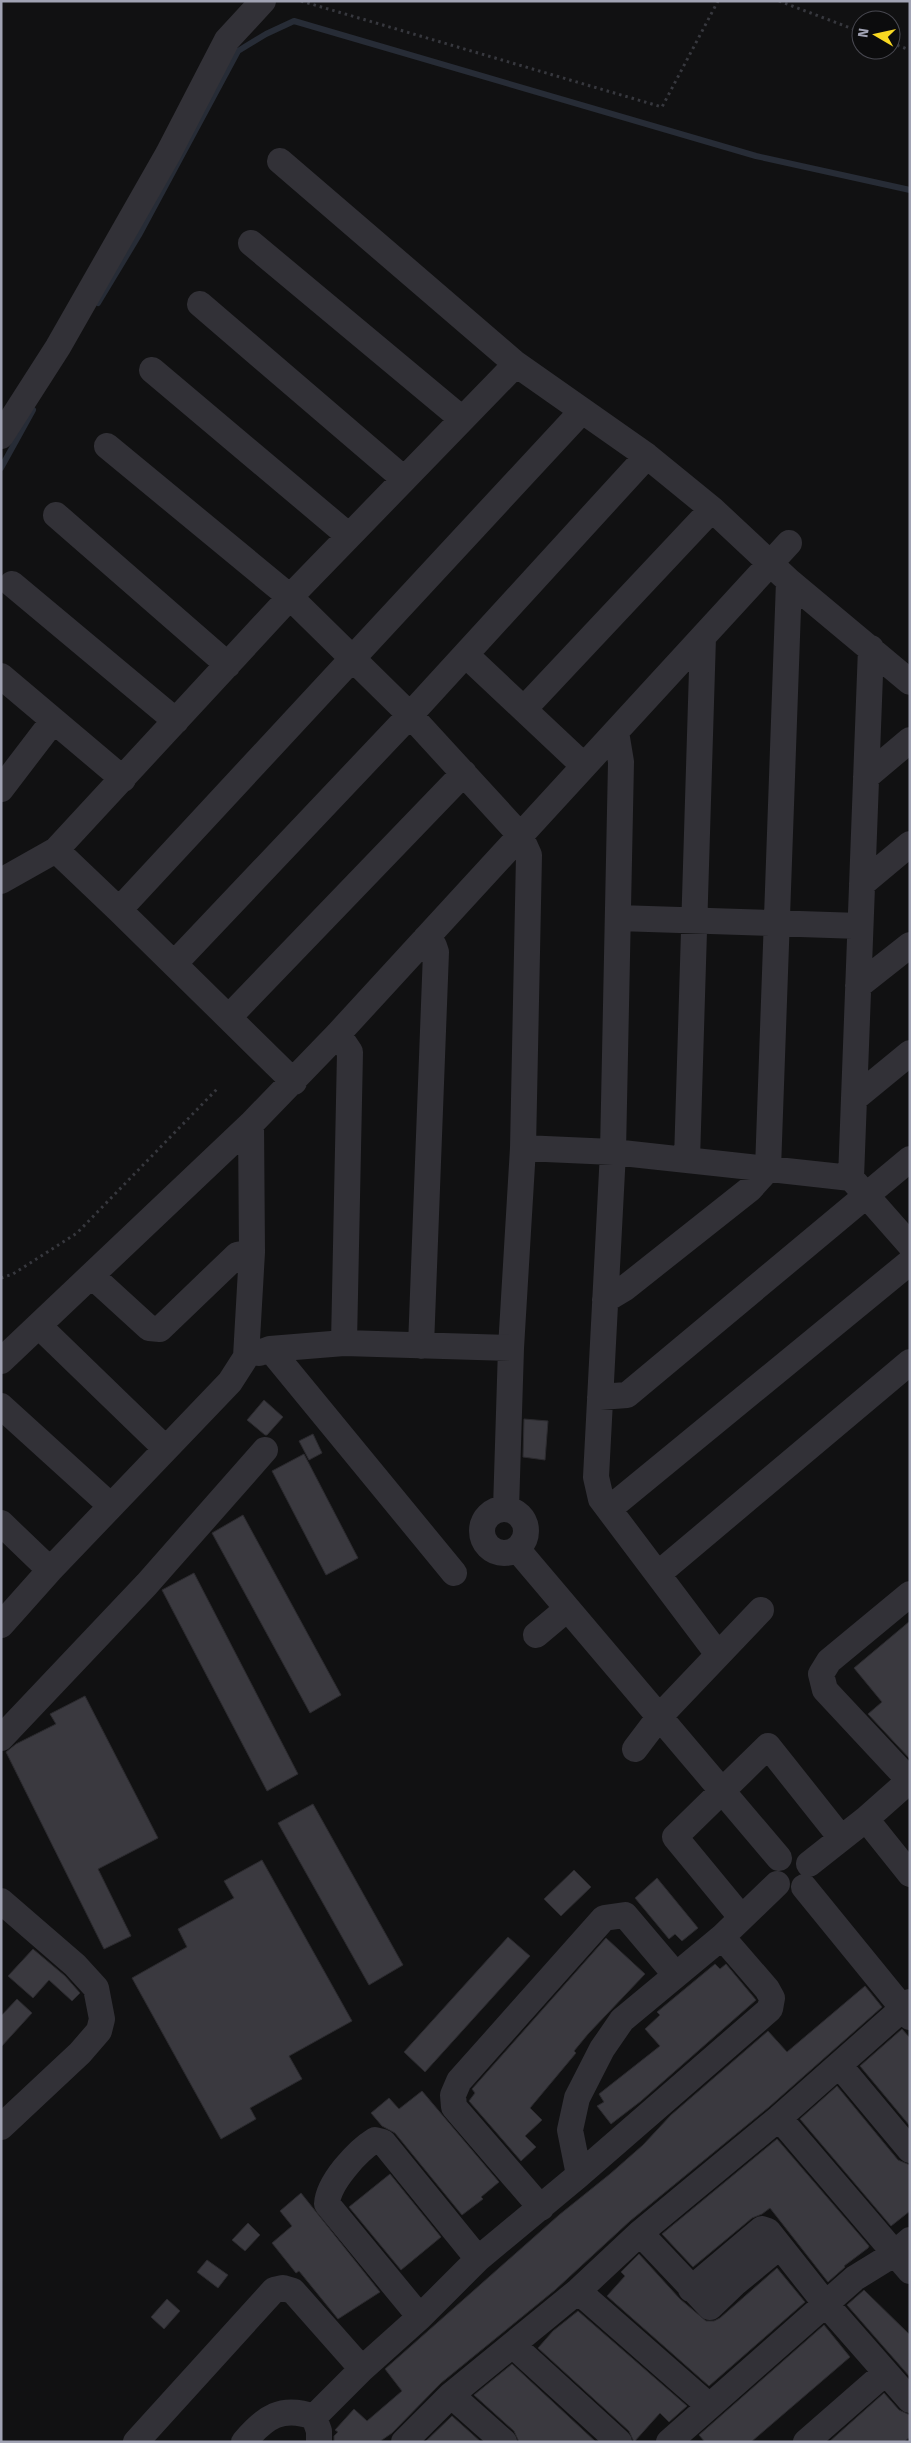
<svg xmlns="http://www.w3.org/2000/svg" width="911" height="2443" font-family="'Fira Sans',sans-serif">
<rect width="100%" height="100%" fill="#111112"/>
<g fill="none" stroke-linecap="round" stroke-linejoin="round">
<!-- stream -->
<path stroke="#272c36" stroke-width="6" d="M98,303L139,235L238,51L266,34L294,21L756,156L910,190
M1,468L33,410"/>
</g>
<!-- building -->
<path fill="#3a393f" stroke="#2b2a2e" d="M264,1400L283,1417L267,1435H265L247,1420Z
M524,1419L548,1421L545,1460L523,1457Z
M313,1434L322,1453L309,1460L299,1441Z
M304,1454L358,1558L326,1575L272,1471Z
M243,1515L341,1695L310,1713L212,1533Z
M194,1573L298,1774L267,1791L162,1590Z
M910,1621V1759L868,1714L882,1702L854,1668Z
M85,1696L158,1838L98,1869L131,1936L104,1949L6,1752L16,1744L56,1724L50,1714Z
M313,1804L403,1965L369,1985L278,1823Z
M262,1860L352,2021L289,2056L302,2079L250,2108L256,2119L221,2139L132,1978L187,1947L178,1929L234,1898L224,1881Z
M574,1870L591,1887L561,1916L544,1899Z
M657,1878L698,1928L682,1941L675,1934L669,1939L635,1898Z
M508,1937L530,1956L425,2072L404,2052Z
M606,1938L645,1974L588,2034L574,2051L576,2053L530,2108L542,2120L525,2136L536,2147L521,2161L469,2101L475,2093L472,2089Z
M33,1949L65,1976L80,1993L72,2001L49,1980L33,1998L8,1976Z
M715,1964L720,1969L726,1964L756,2000L641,2101L611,2124L597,2106L604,2102L599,2094L660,2046L645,2029L660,2015L657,2012Z
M865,1986L882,2007L769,2107L630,2221L555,2290L441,2383L392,2433L379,2442H334V2436L338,2432L335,2430L354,2409L367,2421L402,2391L385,2369L559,2215L610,2174L643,2145L671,2115L768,2031L787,2052Z
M17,1999L32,2013L1,2047V2016Z
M902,2029L910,2038V2126L860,2066Z
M837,2086L898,2160L910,2165V2211L891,2226L800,2119Z
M422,2091L499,2182L481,2197L483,2199L462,2215L395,2133L382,2126L371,2113L389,2098L399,2109Z
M777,2139L869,2246L868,2248L844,2266L845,2267L828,2282L770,2208L762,2214L752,2218L693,2267L662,2234Z
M390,2174L441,2237L401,2270L349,2207Z
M301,2193L380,2292L338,2319L299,2271L296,2273L272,2243L292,2226L280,2211Z
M248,2223L260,2235L245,2251L232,2240Z
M639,2254L680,2299L706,2321H714L720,2318L777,2268L805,2302L709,2386L607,2296L625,2276L621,2272Z
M207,2260L228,2275L218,2288L197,2272Z
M864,2290L910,2335V2377L847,2305Z
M167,2299L180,2311L164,2329L151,2317Z
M578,2311L687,2406L669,2422L660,2413L634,2442L629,2431L538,2348L553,2331Z
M824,2325L850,2357L751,2442H705L699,2435Z
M512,2364L596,2442H519L514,2431L474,2395Z
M884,2393L899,2410L910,2415V2437L904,2442H829Z
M452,2416L481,2442H425Z"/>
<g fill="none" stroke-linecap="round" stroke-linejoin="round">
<!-- path -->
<path stroke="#37383e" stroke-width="3" stroke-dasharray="2.5 4" stroke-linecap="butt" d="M301,1L662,107L718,1
M779,1L861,32
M891,43L910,50
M1,1278L13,1274L77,1233L217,1089"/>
<!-- minor -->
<path stroke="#323137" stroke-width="26" d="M280,161L516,364L647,456L712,509L789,581L910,682
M251,243L462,419
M200,304L404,479
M152,370L349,536
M1,436L58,347L168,154L227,40L263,1
M107,446L290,597L516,364
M56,515L228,665
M12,584L176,721
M466,655L584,766
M1,676L123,779
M524,709L712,509
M616,732L621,762L613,1152L596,1477L601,1499L717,1653
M866,777L910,740
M1,789L53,721
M56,850L290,597L410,715L520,835L529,855L523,1148L511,1348L506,1509
M1,881L56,850L119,910L294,1082
M862,884L910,844
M119,910L582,411
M618,918L860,926
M174,964L410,715L647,456
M858,986L910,945
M229,1017L464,773
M338,1034L350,1052L344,1343
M854,1099L910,1053
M523,1148L613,1152L851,1178L910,1245
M687,1160L703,637
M851,1178L871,648
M92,1276L149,1328L160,1329L237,1255L252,1252
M605,1300L625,1288L750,1189L768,1169L789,581
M39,1326L166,1449
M421,1346L436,952L434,946L426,938
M270,1349L454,1573
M259,1353L270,1349L344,1343L511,1348
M1,1361L251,1124
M600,1397L627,1395L910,1159
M1,1406L111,1506
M482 1531a22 22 0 1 1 44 0a22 22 0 1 1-44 0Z
M609,1509L910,1262
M1,1523L50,1570
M517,1549L779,1858
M658,1574L910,1362
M1,1625L50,1570L230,1382L246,1357L252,1252L251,1124L338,1034L789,543
M536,1635L567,1609
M1,1738L147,1584L265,1450
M635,1749L660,1716L761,1610
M909,1780L825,1690L821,1674L829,1661L910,1594
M866,1819L910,1874
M809,1864L866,1819L910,1780
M804,1887L910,2017
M1,1901L75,1965L96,1988L102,2019L99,2031L80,2053L1,2127
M741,1917L675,1837L768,1746L841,1838
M839,2065L910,2150
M779,2118L910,2271
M579,2175L770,2009L772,1998L767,1989L722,1937
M541,2208L454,2107L453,2095L459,2081L604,1918L625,1915L675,1974
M640,2233L710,2307L734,2284L779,2247
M691,2289L762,2229L768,2231L825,2303L910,2400
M578,2291L708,2405
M420,2317L327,2204C328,2183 357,2151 375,2140L383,2142L478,2259
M514,2346L619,2442
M362,2369L420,2317L478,2259L579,2175L570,2130L577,2098L602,2049L622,2020L722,1937L777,1884
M451,2395L504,2442
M136,2442L274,2290L283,2288L293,2291L362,2369L314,2417L319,2431V2442
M244,2442C265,2417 282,2405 314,2417
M404,2442L451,2395L578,2291L640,2233L779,2118L910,2002
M669,2442L855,2278L894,2254L910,2240
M806,2442L885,2373"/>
</g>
<!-- border -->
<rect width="911" height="2443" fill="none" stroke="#a1a3b4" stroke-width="5"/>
<!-- north arrow -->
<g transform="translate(876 35) rotate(279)"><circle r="24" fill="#0c0c0d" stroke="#484850"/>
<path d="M0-4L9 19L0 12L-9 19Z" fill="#f9d922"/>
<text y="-8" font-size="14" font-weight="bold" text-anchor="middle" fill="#a1a3b4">N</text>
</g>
</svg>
